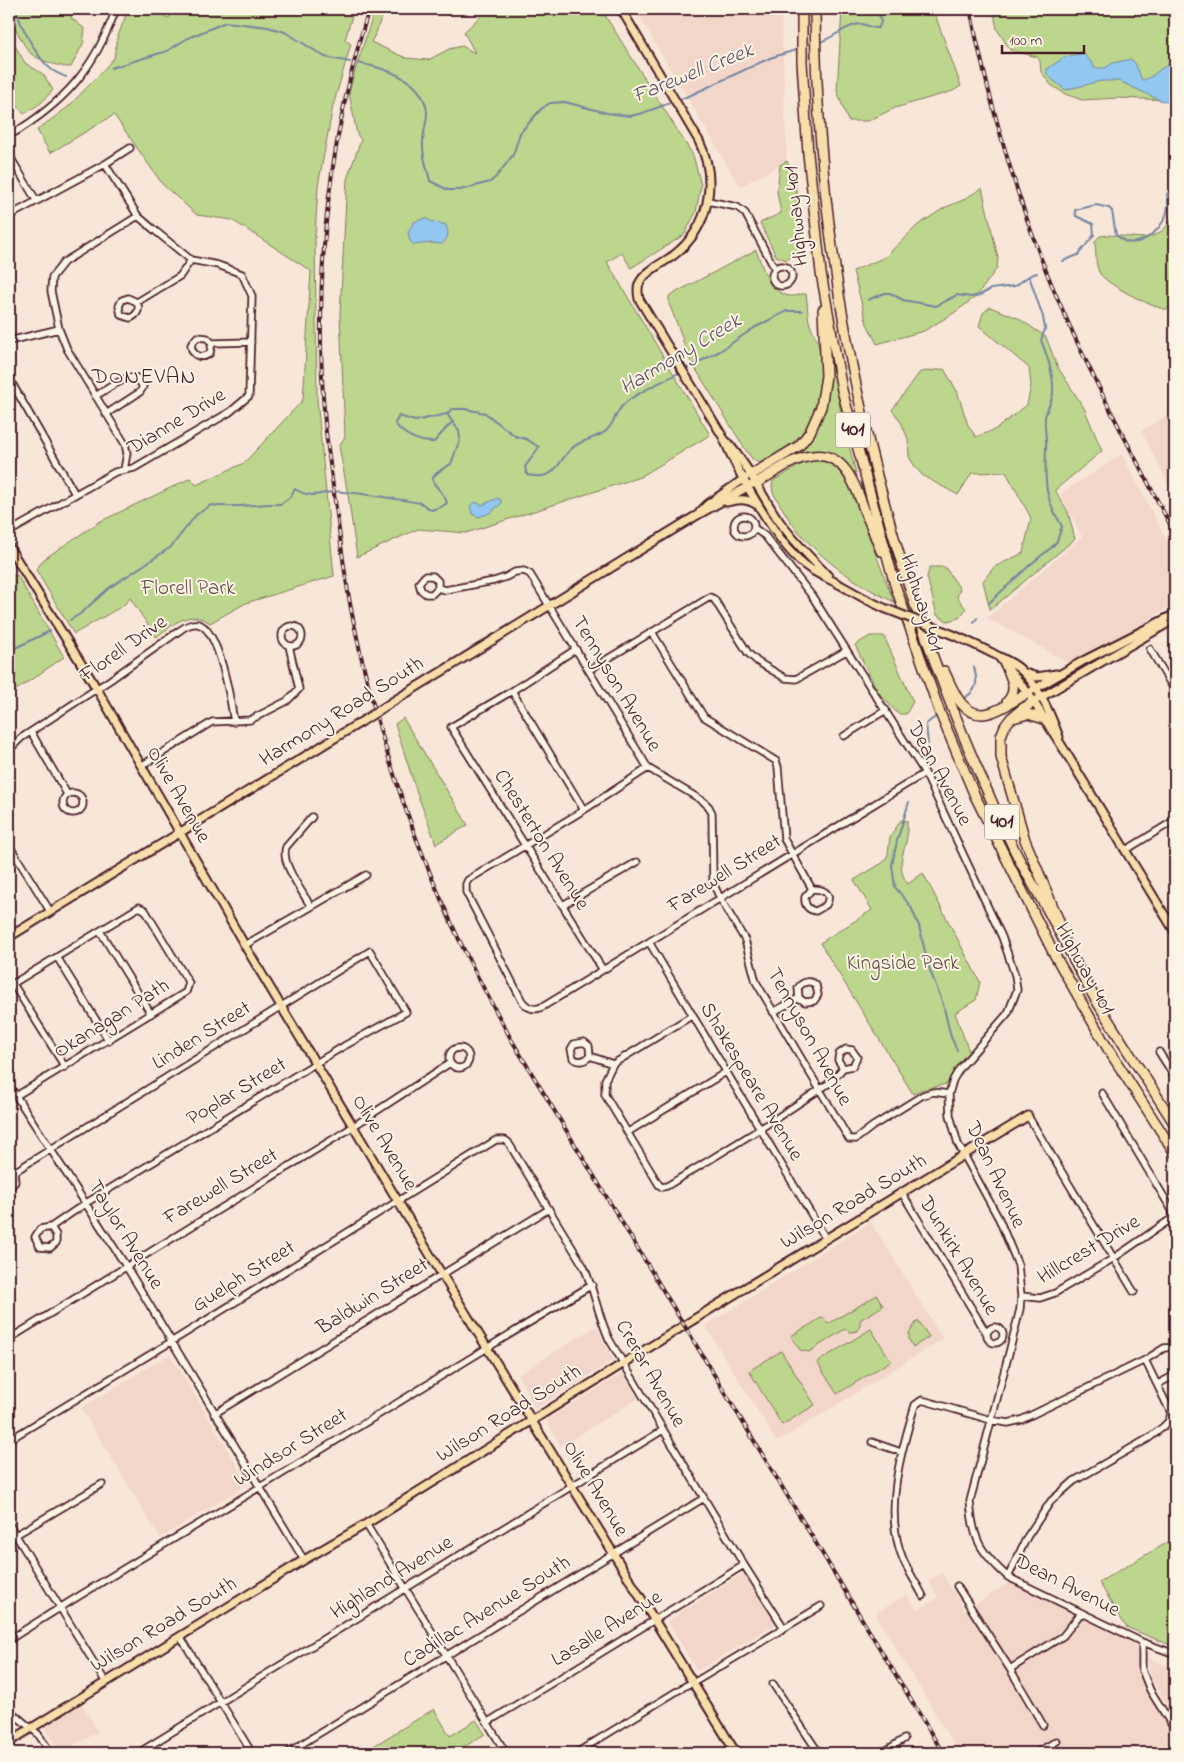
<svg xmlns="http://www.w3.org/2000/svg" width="1184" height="1762" font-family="'Indie Flower',sans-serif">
<rect width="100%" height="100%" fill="#f8e7d9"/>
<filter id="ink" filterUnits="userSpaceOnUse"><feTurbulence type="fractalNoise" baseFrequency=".02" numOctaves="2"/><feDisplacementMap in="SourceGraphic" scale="10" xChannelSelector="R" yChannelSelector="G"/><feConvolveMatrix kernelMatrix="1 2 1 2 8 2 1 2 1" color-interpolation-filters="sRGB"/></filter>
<g filter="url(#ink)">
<!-- built -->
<path fill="#f3d6ca" d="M635,9H781L787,161L740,187Z
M1175,411V497L1141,431Z
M1122,454L1175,556V604L1108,643L1069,663L987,618L1082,537L1060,494Z
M871,1222L943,1339L777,1442L705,1326Z
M596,1326L613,1360L535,1409L518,1375Z
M170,1354L248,1484L160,1538L81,1408Z
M623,1373L638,1399L561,1446L546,1420Z
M744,1573L776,1624L697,1671L667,1621Z
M942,1573L965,1611L1011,1581L1139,1645L1137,1655L1147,1688L1175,1734V1753H959L875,1614L907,1594L917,1610L938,1598L928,1581Z
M1149,1658L1175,1670V1718L1150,1677Z
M82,1704L98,1732L60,1753L44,1726Z"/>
<!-- green -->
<path fill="#bcd68d" stroke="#837a5c" d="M9,9H74L71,18L85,29L83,44L71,67C62,68 39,60 31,54C24,47 9,18 9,9Z
M128,9H142L169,18L172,9H354L345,40L351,44L333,106L318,186L315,237L317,399L334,576L246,603L210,623C188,608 174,625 156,637L130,598L124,605L74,634L36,570L44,559L99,522L191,478L196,485L244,463L303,400L311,271L232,220L197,215L163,185L114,115L50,153L37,130L68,107L97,77L114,58L117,39Z
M375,9H384L376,33L371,42L406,58L428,60L449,49L462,46L475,53L464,32L483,14L486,9H601L693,155L701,185L696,212L684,235L631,268L622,253L607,262L710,435L640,477L466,533L418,529L357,557L348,495L339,446L345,437L340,314L347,179L361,140L357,134L349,93L353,77Z
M842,9H935L937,20L961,86L953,91L895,108L868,121H848L837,91Z
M993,9H1175V105L1167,100L1119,98L1082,100L1065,94L1051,85L1041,72L1040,61L1037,57L1010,50L997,29Z
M9,35L25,63L43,74L53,90L41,103L24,114L9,96Z
M787,161L795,182L802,240L801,252L786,260L776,256L760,223L781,213L777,192L780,165Z
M982,188L998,258L997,268L977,296L954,313L924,331L877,344L867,324L853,271L885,257L918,225L944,208L963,200Z
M1175,213V308C1171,308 1167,310 1164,309C1152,307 1103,283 1099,272C1095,263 1096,251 1095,241L1100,236C1131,231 1155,253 1175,213Z
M756,250C763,267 768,293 790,296C796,297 800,293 806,294C808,303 807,313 809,321C811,329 815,336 818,343C825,368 821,404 807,426C796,443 777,456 759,463L753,460L745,449L687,355L681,334L669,304V296Z
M990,307L1018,318L1046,337L1057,366L1084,408L1102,451L1055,490L1068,512L1075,539L990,610L983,581L994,567L1023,553L1031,518L1006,472L972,473L958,495L923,476L916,468L909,457L908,439L901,422L892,410L920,372L944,369L957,391L968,425L976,437L996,429L1027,405L1031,385L1029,368L979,326L983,313Z
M831,360L843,423L856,473H854C841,456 827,446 804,453L801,448C825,414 830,404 829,362Z
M814,459C835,462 840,471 851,489L894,602C858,585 824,562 798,531C788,520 781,505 773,493L772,486L773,481L802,464Z
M930,567H945L960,589L957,597L966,609L959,618L947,621L937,615L927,577Z
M17,575L64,657L9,695V577Z
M870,636H884L913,702L906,714H898L878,692L855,645Z
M403,718L468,825L436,844L416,790L395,724Z
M901,820L907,821C907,828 908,835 906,842C902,857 897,870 908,884L923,873L980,982L976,1000L955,1013L970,1054L954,1070L947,1084L921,1090L913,1094L820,943L872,910L854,880L884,862L888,854L890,837Z
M877,1295L883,1306L860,1320V1326L857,1331L850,1332L845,1329L809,1352L800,1350L791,1336L823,1317L828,1324Z
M918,1320L929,1337L913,1347L909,1340V1333Z
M871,1329L891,1361L837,1394L817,1362Z
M781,1351L815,1405L782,1425L749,1371Z
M1175,1538V1647L1126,1627L1099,1582Z
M434,1709L450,1736L476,1720L485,1734L459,1750L461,1753H362Z"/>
<!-- water -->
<path fill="#92c7f0" stroke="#7584a1" d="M1083,53L1093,64L1094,68H1105L1113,63L1131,59L1135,63L1142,80C1152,79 1158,69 1168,65L1175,69V104L1160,100L1119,81H1101L1065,90L1047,75V69L1065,57Z
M426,218L430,221L446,225C449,234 449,237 442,244L430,243L414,245L410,241L408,232L414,222Z
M498,498L501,500V504L490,513L479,517L472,514L470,506L476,502L482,505Z"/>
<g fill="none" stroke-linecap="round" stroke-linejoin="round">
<!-- stream -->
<path stroke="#7584a1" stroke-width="2" d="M16,9C20,25 38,60 52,70C56,73 62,75 66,77
M820,42C833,38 848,24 862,24C868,25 872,29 878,28L881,23L878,9
M358,63C385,68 425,80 427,113C427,123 422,135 423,147C423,159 428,171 430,181L448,190H460L490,182L496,177L513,155L520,133L541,109L550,103L565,102L607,113L630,116L643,113L691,95L770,58L799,49
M111,68L167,51L188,38L226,22L268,27L285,32L325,57L350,62
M1063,261L1078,255L1094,235L1093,224L1076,216L1075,210L1096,205L1109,208L1112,211L1116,235C1119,237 1123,241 1127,242C1146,246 1167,224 1168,206C1169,202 1167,197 1167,194L1175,183
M868,300L885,293H890L903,300L936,306L957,295L971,297L980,295L991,289L1015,286L1029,276L1037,273
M684,370L720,351L754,328L787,311H802
M451,423L434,442C421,443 402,435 395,423L399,416L415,421L447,414L452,409H465L485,413L515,436L526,439L539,447L525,467L527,475C562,482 556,456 578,444C587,439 599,437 606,431C614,424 616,412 623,405C634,393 665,381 680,372
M989,603L1031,564L1052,547L1057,541L1062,526C1041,492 1046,478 1046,441C1046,433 1044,425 1045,418C1046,409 1053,401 1053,392C1054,374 1047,356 1041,340L1045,329L1043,317L1029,276
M70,620L80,614L109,588L171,547L196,515L211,505C236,509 256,503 281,504L290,497L295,489C316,502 324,489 344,492C370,494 395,499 421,503L431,510L441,507L447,503C441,482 416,483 451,464L460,439L459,431L447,414
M974,622L977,618
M9,651L50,631
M963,699C978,690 978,683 974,667
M942,712L950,707
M928,744L926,724L938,715
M909,802L897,841L892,865L895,887L911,907L919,926L928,965L943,1004L951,1037L957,1050"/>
<!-- minor casing -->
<g stroke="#4a1f2b" stroke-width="9">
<path id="minor" d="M9,136C64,103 94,70 116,9
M9,155L36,200
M708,201L737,207L745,213L775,269
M9,216L105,164L130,148
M772 276a10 10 0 1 1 20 0a10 10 0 1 1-20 0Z
M137,302C140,309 138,315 130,318L121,315L119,306L122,300L128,298L137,302L180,276L191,260
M9,341L59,329
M212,343L207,338L197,337L191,345C192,356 202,360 210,353L212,343L251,342
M9,378L75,494
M95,396C107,390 124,375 137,378L143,387L140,392L106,414
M124,470L127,453L125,444L67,349L59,329L51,291L52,277L64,262L138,216
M734 526a10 10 0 1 1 20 0a10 10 0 1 1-20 0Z
M754,528L765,536L812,596L925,773L1002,937L1015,975L1017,990L1008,1013L960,1068L953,1080L949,1094L950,1115L958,1144L999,1219L1018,1265L1021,1296L1020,1309L1009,1353L970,1501C973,1539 979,1551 1008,1577L1142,1642L1175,1654
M9,532L106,477L115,472L134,468L230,412L249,396L252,296L242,274L218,265L191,260L153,229L138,216L105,164
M438,588L432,594H426L421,590L419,583L425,576H433L438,581V588L445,590L494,581L506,577L515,572L524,571L530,574L648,768L703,801L709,807L712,813L713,883L720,898L745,940L756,982L849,1139H856L873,1126L923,1095L933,1092L949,1094
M282 636a10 10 0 1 1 20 0a10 10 0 1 1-20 0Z
M652,632L704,717L776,761L778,767L784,839L812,889L805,897C804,905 808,910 816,911L826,905C833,893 823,889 812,889
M576,649L512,691L451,727L603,970
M1150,649L1175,691
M589,670L710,597L714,599L748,653L758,662L785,678L796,679L846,651
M512,691L584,810
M31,732L67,794
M844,736L886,710
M9,750L21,738L110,680L179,631C184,627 192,623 198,624C219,628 231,702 234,722
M141,766L212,722L250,720L287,701L299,689L289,646
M648,768L584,810L468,880L466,884V892L522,1001C528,1009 535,1011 544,1006L925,773
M63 803a10 10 0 1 1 20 0a10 10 0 1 1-20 0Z
M9,845L50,911
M1126,850L1175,820
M563,905L637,862
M311,907C303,892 280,863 286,847L312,817
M100,931L151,1014
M649,942L826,1239
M245,945L366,875
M57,957L109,1041
M13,984L65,1067
M9,986L139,907L145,910L189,983L186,992L16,1096
M773,1012L799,998L805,1002L814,1001L818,995L816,985C810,980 803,981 798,988L799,998
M693,1015L613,1064L605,1080V1095L659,1185L662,1187L667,1186L760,1129L831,1082L843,1068L853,1066L857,1057L852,1050L846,1049L839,1054L838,1060L843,1068
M449 1058a10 10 0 1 1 20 0a10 10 0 1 1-20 0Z
M1159,1052L1175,1077
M590,1056L589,1046L584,1042L574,1044L571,1049L573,1058C579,1063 585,1061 590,1056L613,1064
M9,1085L126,1266L304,1560
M1028,1116L1134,1292
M628,1132L726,1072
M14,1172L370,951L406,1012L344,1046L86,1203L51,1227L40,1229L35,1237L40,1247L50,1248L56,1243V1235L51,1227
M9,1188L15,1182L14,1172
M902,1193L987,1334
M1021,1296L1040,1298L1055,1293L1114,1258L1171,1219L1173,1212L1102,1093
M987 1335a8 8 0 1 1 16 0a8 8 0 1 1-16 0Z
M9,1339L343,1133L450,1063
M1158,1384L1175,1375
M214,1414L549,1209
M9,1440L179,1337L496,1140H505L508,1142L584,1267C594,1290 598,1315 609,1339L744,1565L784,1628
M872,1442L901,1452
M9,1524L105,1681
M366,1524L506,1753
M9,1539L102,1484
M1008,1577L1027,1537L1051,1501L1074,1481L1149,1438L1163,1427L1169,1421L1171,1413L1145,1360
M957,1586L1010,1669L1043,1725
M923,1596C917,1584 908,1571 903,1559C883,1512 901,1451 915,1405L922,1400L991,1420L1008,1423L1021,1420L1145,1360L1164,1348L1175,1347
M180,1636L252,1753
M9,1640C91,1587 176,1538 260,1487C371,1420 480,1351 592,1285
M1142,1642V1670L1150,1690L1175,1730
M1010,1669L1063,1636L1081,1613
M773,1684L819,1753
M9,1710L38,1734L51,1753
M488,1722L744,1565
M138,1753L663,1430
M287,1753L704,1498
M576,1753L687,1685L693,1683L821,1606
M882,1753L904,1739
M1036,1753L1057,1741"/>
</g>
<!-- major casing -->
<g stroke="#4a1f2b" stroke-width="11">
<path id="major" d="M621,9L699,141C718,180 710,227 674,255C663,263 645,271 639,284C637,289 638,294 639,299L723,437C737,471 779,549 809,568C816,573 825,577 833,581C850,590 866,600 884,608
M726,441C747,464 760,492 777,518C792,540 810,557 828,576
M727,502C738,499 747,498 757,505
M700,512L708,504L745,478
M9,547L97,689L248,951L438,1268L736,1753
M941,630C959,637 976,645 994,654C1003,659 1013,662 1021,670C1038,685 1051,715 1059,737
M998,656L1028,693L1065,751L1175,932
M1025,673L1037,677L1056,674
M1033,690L1083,661L1175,614
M1038,699L1175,619
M392,702L694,517L751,485
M9,937L361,722
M9,1742L304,1560L366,1524L717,1305L1028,1116"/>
</g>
<!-- highway casing -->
<g stroke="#4a1f2b" stroke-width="12">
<path id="highway" d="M802,9V62L808,154L821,273L842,390L895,585L940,713L975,796L1053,952L1108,1049L1175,1153
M815,9C817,298 889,592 1015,851C1025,871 1036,890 1047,909C1061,935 1075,962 1089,988C1116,1035 1147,1079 1175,1125
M751,475L799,446L810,432L821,407L826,376L823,310
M756,483C773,474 792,458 812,456C845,451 856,487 865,512C871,525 876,538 881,551
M1006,666C1012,679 1018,690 1007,702
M944,671C949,681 954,694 961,703C982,728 1006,704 1028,693
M1034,702L1022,709L1011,718L1005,726L1001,736V757L1025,840L1059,921
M1013,718L1028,714L1044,719"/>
</g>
<!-- minor -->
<use href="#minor" stroke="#fcf5e5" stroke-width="5.5"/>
<!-- major -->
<use href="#major" stroke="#f8deab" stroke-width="7"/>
<!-- highway -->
<use href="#highway" stroke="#f8deab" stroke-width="9"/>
<!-- rail casing -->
<g stroke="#4a1f2b" stroke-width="4">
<path id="rail" d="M369,9C328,142 313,283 325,423C328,451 332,479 336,508C341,543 345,579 352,614C373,719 406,822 450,920C468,961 490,1000 511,1039L943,1753
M970,9C988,96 1012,183 1044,266C1081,359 1129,446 1175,534"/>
</g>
<!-- rail -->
<use href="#rail" stroke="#fcf5e5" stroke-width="2" stroke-dasharray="5.5" stroke-linecap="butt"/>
<!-- major-bridge casing -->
<g stroke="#4a1f2b" stroke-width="11" stroke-linecap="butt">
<path id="major-bridge" d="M884,608L941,630
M361,722L392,702"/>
</g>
<!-- major-bridge -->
<use href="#major-bridge" stroke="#f8deab" stroke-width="7"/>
</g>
</g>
<g text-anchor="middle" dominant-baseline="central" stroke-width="4" stroke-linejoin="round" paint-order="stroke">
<!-- shield labels -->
<g fill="#fcf5e5" stroke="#7f5f63" stroke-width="1">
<rect x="835.5" y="412.5" width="35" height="35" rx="4"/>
<rect x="984.5" y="804.5" width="35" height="35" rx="4"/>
</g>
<g font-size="20" font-weight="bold" fill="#4a1f2b">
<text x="853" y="430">401</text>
<text x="1002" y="822">401</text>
</g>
<!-- street labels -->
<g font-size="21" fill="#4a1f2b" stroke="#fcf5e5">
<text transform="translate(797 216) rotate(-96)">Highway 401</text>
<text transform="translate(177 422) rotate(-31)">Dianne Drive</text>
<text transform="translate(921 603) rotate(72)">Highway 401</text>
<text transform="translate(124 649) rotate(-35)">Florell Drive</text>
<text transform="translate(616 684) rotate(59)">Tennyson Avenue</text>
<text transform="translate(342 712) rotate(-32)">Harmony Road South</text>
<text transform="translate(939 774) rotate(62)">Dean Avenue</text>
<text transform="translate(178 795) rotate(60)">Olive Avenue</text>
<text transform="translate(541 840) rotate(58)">Chesterton Avenue</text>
<text transform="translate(725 874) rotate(-32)">Farewell Street</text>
<text transform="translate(1084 969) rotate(61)">Highway 401</text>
<text transform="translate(112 1019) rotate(-32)">Okanagan Path</text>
<text transform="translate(202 1036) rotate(-32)">Linden Street</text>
<text transform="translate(809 1037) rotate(61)">Tennyson Avenue</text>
<text transform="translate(751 1082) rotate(59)">Shakespeare Avenue</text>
<text transform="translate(237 1092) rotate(-31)">Poplar Street</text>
<text transform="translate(384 1143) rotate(59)">Olive Avenue</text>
<text transform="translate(995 1175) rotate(65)">Dean Avenue</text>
<text transform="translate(221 1187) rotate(-31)">Farewell Street</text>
<text transform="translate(854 1202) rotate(-31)">Wilson Road South</text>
<text transform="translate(125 1235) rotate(58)">Taylor Avenue</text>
<text transform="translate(1089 1250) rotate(-31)">Hillcrest Drive</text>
<text transform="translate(958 1256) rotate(59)">Dunkirk Avenue</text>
<text transform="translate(244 1277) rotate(-32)">Guelph Street</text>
<text transform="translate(373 1297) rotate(-32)">Baldwin Street</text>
<text transform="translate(650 1374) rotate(60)">Crerar Avenue</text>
<text transform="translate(509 1414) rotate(-32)">Wilson Road South</text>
<text transform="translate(291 1448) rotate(-32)">Windsor Street</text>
<text transform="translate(595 1489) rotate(59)">Olive Avenue</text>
<text transform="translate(392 1578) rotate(-32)">Highland Avenue</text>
<text transform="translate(1067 1586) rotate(27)">Dean Avenue</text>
<text transform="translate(487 1612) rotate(-32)">Cadillac Avenue South</text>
<text transform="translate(164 1625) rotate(-31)">Wilson Road South</text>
<text transform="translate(607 1629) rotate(-32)">Lasalle Avenue</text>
</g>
<!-- park labels -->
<g font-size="21" fill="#664d44" stroke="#fcf5e5">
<text x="188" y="589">Florell Park</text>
<text x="903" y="964">Kingside Park</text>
</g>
<!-- water labels -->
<g font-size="22" font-style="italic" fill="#605166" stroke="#fcf5e5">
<text transform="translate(693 74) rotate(-22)">Farewell Creek</text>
<text transform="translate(681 355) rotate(-31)">Harmony Creek</text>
</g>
<!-- neighbourhood labels -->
<g font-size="22" letter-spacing="1" fill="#4a1f2b" stroke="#fcf5e5">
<text x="144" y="378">DONEVAN</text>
</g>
</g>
<!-- margin -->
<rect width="1184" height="1762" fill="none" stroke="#fcf5e5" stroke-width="30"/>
<rect x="15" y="15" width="1154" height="1732" fill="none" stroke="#4a1f2b" stroke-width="2" filter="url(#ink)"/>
<!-- scale -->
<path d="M1002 45v8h82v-8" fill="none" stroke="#4a1f2b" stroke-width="2.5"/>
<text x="1009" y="45" font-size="15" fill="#4a1f2b" stroke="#fcf5e5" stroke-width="4" paint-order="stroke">100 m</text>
</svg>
